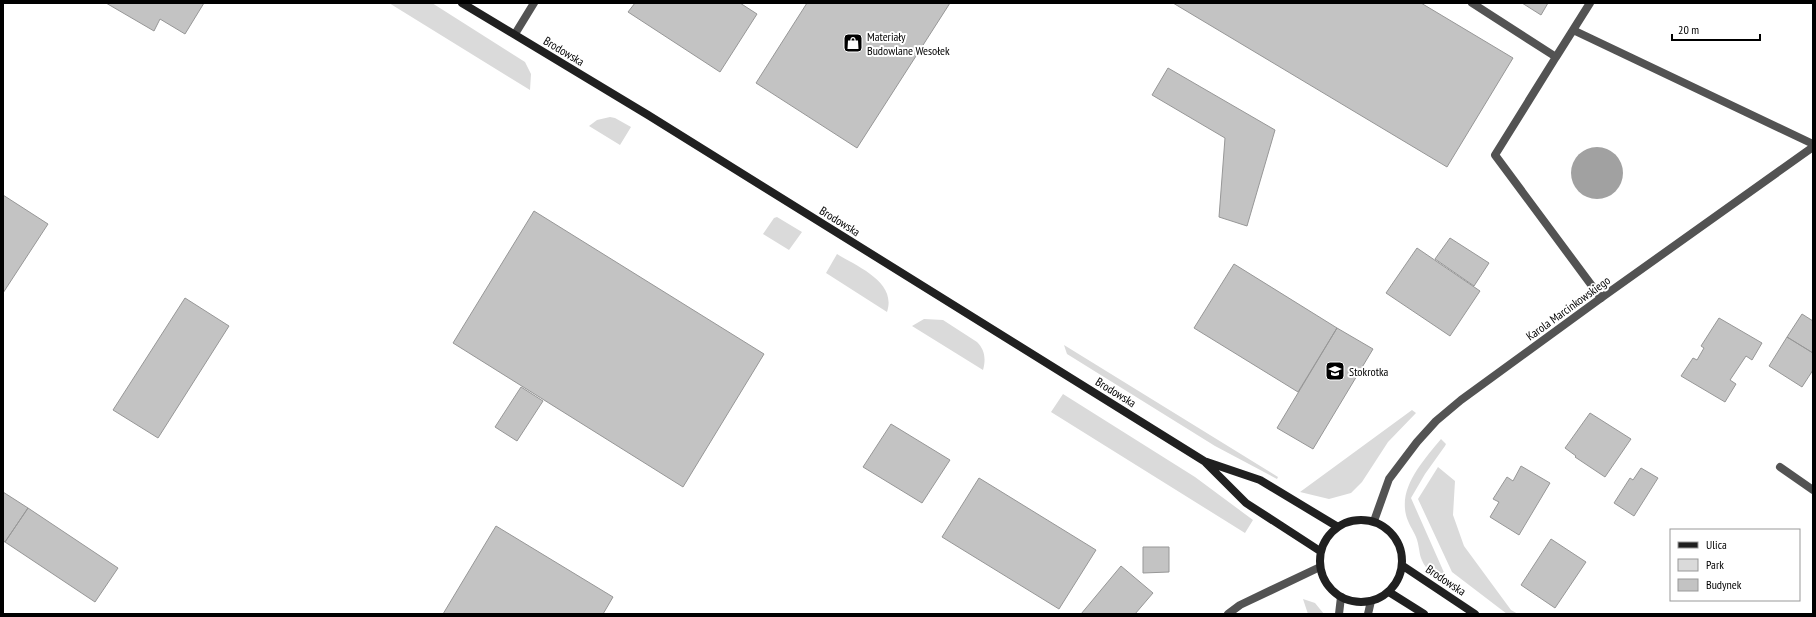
<svg xmlns="http://www.w3.org/2000/svg" width="1816" height="617" font-family="'PT Sans Narrow',sans-serif">
<rect width="100%" height="100%" fill="#fff"/>
<!-- green -->
<path fill="#dadada" d="M389,3H432L525,62L531,74L530,90Z
M610,117L615,118L631,127L620,145L589,126L597,120Z
M777,217L802,232L789,250L763,234L774,218Z
M837,254C858,267 897,282 887,312L826,273Z
M924,319L943,320L977,342C985,350 986,359 983,370L912,326Z
M1064,345L1278,477L1277,479L1215,446L1067,354Z
M1063,394L1195,477L1253,520L1245,533L1051,412Z
M1412,410L1416,413L1388,442L1362,482L1351,493L1329,499L1300,492Z
M1441,439L1446,444L1445,446L1425,474L1411,498L1446,577L1457,585L1458,591C1444,582 1427,575 1421,558C1419,552 1419,544 1416,537C1413,530 1408,523 1406,515C1399,486 1424,460 1441,439Z
M1438,467L1455,481L1453,515L1464,546L1511,610L1518,614H1507L1452,572L1418,499Z
M1303,599L1315,603L1324,614H1308Z"/>
<!-- water -->
<path fill="#a1a1a1" d="M1571 173a26 26 0 1 1 52 0a26 26 0 1 1-52 0Z"/>
<!-- building -->
<path fill="#c3c3c3" stroke="#979797" d="M106,3H204L185,34L160,19L154,31Z
M635,3H740L757,14L720,72L628,12Z
M807,3H950L857,148L756,83Z
M1173,3H1421L1513,58L1447,167Z
M1522,3H1548L1541,15Z
M1168,68L1275,130L1247,226L1219,217L1225,138L1152,95Z
M3,195L48,224L3,293Z
M534,211L764,354L683,487L453,343Z
M1450,238L1489,263L1474,286L1435,259Z
M1417,248L1480,291L1450,336L1386,293Z
M1234,264L1337,328L1298,392L1194,328Z
M185,298L229,326L158,438L113,410Z
M1802,314L1813,321V353L1787,337Z
M1719,318L1762,343L1752,360L1746,356L1730,380L1736,384L1725,402L1681,376L1693,358L1697,360L1704,348L1701,346Z
M1337,328L1373,349L1313,449L1277,428Z
M1787,337L1813,353V370L1802,387L1769,366Z
M521,387L543,401L517,441L495,427Z
M1590,413L1631,439L1605,477L1575,457L1576,456L1565,448Z
M891,424L950,460L922,503L863,467Z
M1521,466L1550,483L1519,535L1490,517L1499,502L1493,499L1507,477L1513,481Z
M1641,468L1658,478L1634,516L1614,503L1630,478L1633,480Z
M979,478L1096,550L1059,609L942,537Z
M3,492L28,508L5,542L3,541Z
M28,508L118,568L95,602L5,542Z
M496,526L613,597L603,614H443Z
M1551,539L1586,562L1555,608L1521,585Z
M1143,547H1169V572L1143,573Z
M1121,566L1153,593L1135,614H1081Z"/>
<g fill="none" stroke-linecap="round" stroke-linejoin="round">
<!-- lane -->
<path stroke="#535353" stroke-width="8" d="M1472,3L1556,57L1495,155L1601,298
M1590,3L1573,30L1813,144
M515,34L534,3
M1556,57L1573,30
M1228,614L1240,605L1320,567"/>
<!-- street -->
<path stroke="#535353" stroke-width="8" d="M1780,467L1813,490
M1374,521L1389,479L1417,442L1436,421L1461,400L1601,298L1813,147
M1339,614L1341,597
M1368,614L1371,601"/>
<!-- secondary -->
<path stroke="#202020" stroke-width="8" d="M462,3L648,115L1204,461L1260,480L1338,527
M1206,463L1246,503L1320,551
M1320 561a41 41 0 1 1 82 0a41 41 0 1 1-82 0Z
M1403,566L1475,614
M1389,592L1424,614"/>
</g>
<!-- icons -->
<defs>
<g id="shop-square" transform="scale(1)"><rect x="-9" y="-9" width="18" height="18" rx="4" fill="#000" stroke="#fff"/><path d="M-5-2.5h2.3a2.7 3.5 0 0 1 5.4 0H5L5.5 6h-11ZM-1.5-2.5h3a1.5 2.3 0 0 0-3 0Z" fill="#fff"/></g>
<g id="school-square" transform="scale(1)"><rect x="-9" y="-9" width="18" height="18" rx="4" fill="#000" stroke="#fff"/><path d="M0-5L7-2L0 1L-7-2ZM-4 1L0 2.5L4 1V4Q0 6-4 4Z" fill="#fff"/></g>
</defs>
<g fill-rule="evenodd">
<use href="#shop-square" x="853" y="43"/>
<use href="#school-square" x="1335" y="371"/>
</g>
<g text-anchor="middle" dominant-baseline="central" stroke-width="4" stroke-linejoin="round" paint-order="stroke">
<!-- poi labels -->
<g font-size="12" fill="#000" stroke="#fff" text-anchor="start">
<text x="867" y="36">Materiały<tspan x="867" dy="14">Budowlane Wesołek</tspan></text>
<text x="1349" y="371">Stokrotka</text>
</g>
<!-- street labels -->
<g font-size="12" fill="#000" stroke="#fff">
<text transform="translate(564 51) rotate(31)">Brodowska</text>
<text transform="translate(840 221) rotate(32)">Brodowska</text>
<text transform="translate(1568 308) rotate(-36)">Karola Marcinkowskiego</text>
<text transform="translate(1116 392) rotate(32)">Brodowska</text>
<text transform="translate(1446 580) rotate(34)">Brodowska</text>
</g>
</g>
<!-- border -->
<rect width="1816" height="617" fill="none" stroke="#000000" stroke-width="8"/>
<!-- legend -->
<rect x="1670" y="529" width="130" height="72" fill="#ffffff" stroke="#999999"/>
<rect x="1678" y="542" width="20" height="6" fill="#202020" stroke="#999999"/>
<text x="1706" y="549" font-size="12" fill="#000000">Ulica</text>
<rect x="1678" y="559" width="20" height="12" fill="#dadada" stroke="#999999"/>
<text x="1706" y="569" font-size="12" fill="#000000">Park</text>
<rect x="1678" y="579" width="20" height="12" fill="#c3c3c3" stroke="#999999"/>
<text x="1706" y="589" font-size="12" fill="#000000">Budynek</text>
<!-- scale -->
<path d="M1672 34v6h88v-6" fill="none" stroke="#000000" stroke-width="2"/>
<text x="1678" y="34" font-size="12" fill="#000000" stroke="#ffffff" stroke-width="3" paint-order="stroke">20 m</text>
</svg>
